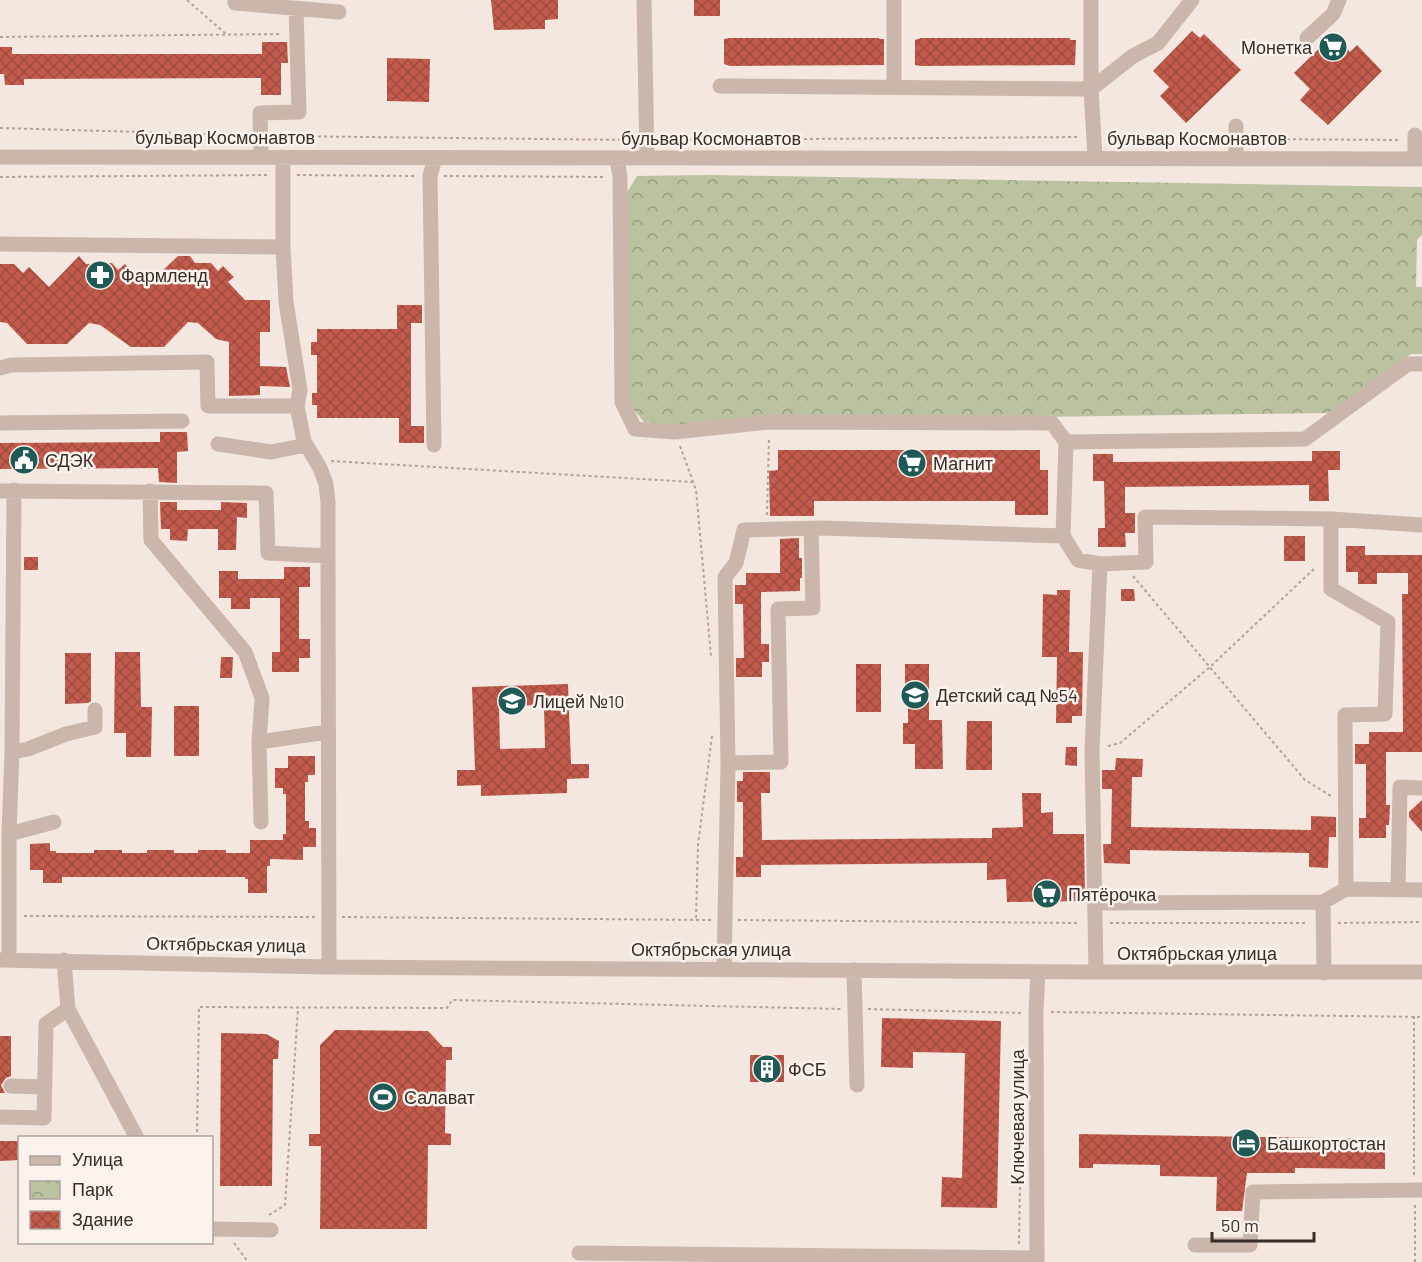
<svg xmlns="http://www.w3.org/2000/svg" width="1422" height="1262" font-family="Barlow,sans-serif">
<defs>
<pattern id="park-crowns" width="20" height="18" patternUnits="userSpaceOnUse" patternTransform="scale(1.5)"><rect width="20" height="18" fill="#bac29f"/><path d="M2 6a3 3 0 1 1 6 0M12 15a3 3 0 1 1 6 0" fill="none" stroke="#989e82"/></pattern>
<pattern id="building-cross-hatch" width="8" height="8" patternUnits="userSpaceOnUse" patternTransform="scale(1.5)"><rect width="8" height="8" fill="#c35b4d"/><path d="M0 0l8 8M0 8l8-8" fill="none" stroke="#9f4c40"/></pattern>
</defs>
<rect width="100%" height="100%" fill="#f3e7df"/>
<!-- park -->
<path fill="url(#park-crowns)" d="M711,175L1422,187V235L1417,240L1416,287H1422V354H1411L1329,413L728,421L690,427L644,422L629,404L623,199L637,176Z"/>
<!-- building -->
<path fill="url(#building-cross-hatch)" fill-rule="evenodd" d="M491,0H558V19L545,20V29L494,30Z
M694,0H720V16H694Z
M1192,31L1200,38L1204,34L1241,70L1186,123L1160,96L1169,87L1153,71Z
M1333,35L1350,52L1357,45L1382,71L1328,125L1300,100L1310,89L1294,73Z
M730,38H879V39H884V65L730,66L724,64V39Z
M921,38H1070V40H1076L1075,65L921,66L915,65V40Z
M262,42H287L288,63H281V95H261V78L24,79V85H5L4,74H0V47H12V54H262Z
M387,58L430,59L429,102L387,101Z
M79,256L86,264L112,263L118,270L125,264L146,286L178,256H190L195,263H211L218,271L223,266L234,277L228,282L245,300H270V332H260V366L286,367L290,387L260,386V395L229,396V342L216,339L198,323L188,322L164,347H131L100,325L89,323L67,344H27L7,323L0,322V264H14L23,273L29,267L49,287Z
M397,305H422V323H411V426H424V443H399V418H317V405H312V393H317V355H311V342H317V329H397Z
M160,432H187L188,451L177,452V483L159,482L158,468L0,469V443L160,442Z
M778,450H1040V470H1048V515H1015V501H814V516H770L769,471L778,470Z
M1312,451H1340V470H1328L1329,501H1309V485L1125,487V513H1135V533H1125L1126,547H1098V528H1105L1104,481H1093V454H1113V462L1312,461Z
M160,502H177V510H221V502L247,503V518L237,517L236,550H218V529H188L187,541L170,540V529H161Z
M1284,536H1305V561H1284Z
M799,538V558H802V578H800V591L761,592V644H769V662H762V677H736V658H744L743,604H735V585H746V573H780V539Z
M1346,546H1365V555H1422V752H1386V805H1390L1389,825H1386V838H1359V818H1366V764H1355V744H1369V732H1403L1402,594H1408V573H1377V584H1358V572H1346Z
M24,557H38V570H24Z
M284,567H310V587H299V639H310V658H299V672H272V652H280V598H250V609H231V598H219V571H238V579H284Z
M1121,589H1134L1135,601H1121Z
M1057,590H1070L1069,652H1083L1082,716H1072V723H1056L1057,657H1042L1043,594L1057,595Z
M115,652H140L141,707H152L151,757H126V733H114Z
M65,653H91V701L88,703L65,704Z
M221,657H233L232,678H220Z
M856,664H881V712H856Z
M905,664H929V720H942L943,769H915V744H903V723H908V692H905Z
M568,684L571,764H589V778L567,779V793L481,796V785L457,786V770H475L472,687ZM544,705L545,748L500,749L499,706Z
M174,706H199V756H174Z
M967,721H992V770H966Z
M1066,747H1077V766L1065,765Z
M288,756H315V775H308V782H305V821H309V828H316V847H303V860L270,859V866H267V893H248V879H245V877H62V883H43V870H30V844L50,843V851H56V853H94V850H122V853H147V850H174V853H198V850H226V853H250V840H283V834H286V794H283V788H275V768H288Z
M1116,758L1143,759L1142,777H1132L1131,827L1311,830V816L1336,817V837H1329L1328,868L1309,867V853L1130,850V864L1104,863L1103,844H1111L1112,789H1102V770H1115Z
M743,772H770V793H761L762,840L992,838V828L1023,827L1022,793H1041V813L1053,812V834H1084L1085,901L1007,902L1006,879L987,880V863L761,865V877H736V857H743V802H737V781H743Z
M1422,800V832L1409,817V812Z
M882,1018L1001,1021L997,1208L941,1207L942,1177L962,1178L965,1053L913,1052V1068L881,1067Z
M335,1030L428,1031L443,1047H452V1060H446L445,1133L451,1134V1145H428L427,1229H320L321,1146H309V1134H320V1045Z
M221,1033L266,1034L279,1041L278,1059H273L272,1186H220Z
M0,1036H11V1076L6,1078L1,1085L5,1093H0Z
M750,1055H784V1082H750Z
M1079,1134L1385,1139V1169L1295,1168V1173H1247L1242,1211H1216L1217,1177L1160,1176V1165L1093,1164V1168H1079Z
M0,1141H20V1160L0,1161Z"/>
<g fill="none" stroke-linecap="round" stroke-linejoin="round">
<!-- path -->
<path stroke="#b7a095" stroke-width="2" stroke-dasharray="3 3" stroke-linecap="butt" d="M187,0L226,34
M0,37L282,34
M0,128L246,135
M276,136L633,140
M1107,137L1221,138
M1251,139L1401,140
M660,140L1080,137
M297,175L417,176
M444,176L606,177
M0,177L270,175
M680,446L696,490L711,656
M331,461L693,482
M767,515L769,437
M1133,576L1305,780L1331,796
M1108,746L1120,743L1210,667L1316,567
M24,916L315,917
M342,917L711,920
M696,918L698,845L712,736
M738,920L1080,923
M1110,923H1308
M1338,923L1422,922
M868,1009L1021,1013
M1051,1012L1422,1017
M1414,1016V1175
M197,1138L199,1007L447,1008L452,1000L841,1009
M269,1215L285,1205L298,1008
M234,1243L248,1262
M1019,1244L1021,1118
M1415,1262V1205"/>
<!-- minor -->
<path stroke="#cbb6ab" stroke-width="15" d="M235,0V3L339,12
M644,0L647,158
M894,0V87
M1091,0V89L1133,56L1158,43L1192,0
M1307,38L1333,14L1339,0
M720,86L1091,89L1095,157
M0,157L1422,159
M261,157L260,113L299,112L296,8
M283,157V247L286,302L300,390L297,406L304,441L320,468L326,484L328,502V556
M617,158L620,177L622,402L635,429L675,432L769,422L1052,423L1066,442L1305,439L1408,364H1422
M1236,158V126
M1415,159V135
M0,244L283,247
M0,368L11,365L207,362L208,406H297
M0,423L182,421
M1066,442L1063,536L1078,560L1100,564L1092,751L1096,972
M218,444L271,452L306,445
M434,445L430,176L435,158
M0,491L266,493L268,553L328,556L329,967
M150,491L151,540L245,652L262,698L259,742L261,822
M1100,564L1146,562L1145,517L1331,519
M259,742L327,732
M12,752L28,749L66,734L95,727V710
M728,763L781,762L778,609L813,608L811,529
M9,834L54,822
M1346,889L1345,715L1385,714L1388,622L1331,589V519L1422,525
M1398,890L1400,787L1422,788
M1323,902L1324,973
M1096,903L1323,902L1346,889L1422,890
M0,960L329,967L1096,972H1422
M9,960V834L12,752L14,490
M64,960L68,1009L137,1138
M724,968L728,763L725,577L736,563L744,530L822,528L1063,536
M854,970L857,1085
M11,1086L45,1087
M0,1117L44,1118L46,1024L68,1009
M212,1229L271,1230
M1195,1245H1250L1253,1192L1422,1190
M579,1253L1037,1258
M1037,1262L1036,1012L1038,972"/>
</g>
<!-- icons -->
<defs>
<g id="supermarket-disc" transform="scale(1.5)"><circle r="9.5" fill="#205a57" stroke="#faf2ec"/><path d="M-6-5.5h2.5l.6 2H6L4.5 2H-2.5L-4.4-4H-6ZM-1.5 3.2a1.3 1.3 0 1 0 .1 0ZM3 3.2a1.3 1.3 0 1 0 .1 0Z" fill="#fff"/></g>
<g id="pharmacy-disc" transform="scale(1.5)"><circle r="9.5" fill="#205a57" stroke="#faf2ec"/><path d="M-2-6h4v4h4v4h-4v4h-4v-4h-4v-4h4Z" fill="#fff"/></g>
<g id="civic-disc" transform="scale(1.5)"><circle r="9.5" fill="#205a57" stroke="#faf2ec"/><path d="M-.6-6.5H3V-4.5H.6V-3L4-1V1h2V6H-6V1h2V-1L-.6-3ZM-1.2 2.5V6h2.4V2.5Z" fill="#fff"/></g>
<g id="school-disc" transform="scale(1.5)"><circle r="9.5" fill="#205a57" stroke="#faf2ec"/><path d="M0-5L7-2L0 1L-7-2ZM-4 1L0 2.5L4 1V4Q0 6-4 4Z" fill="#fff"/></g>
<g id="building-disc" transform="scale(1.5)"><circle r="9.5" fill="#205a57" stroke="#faf2ec"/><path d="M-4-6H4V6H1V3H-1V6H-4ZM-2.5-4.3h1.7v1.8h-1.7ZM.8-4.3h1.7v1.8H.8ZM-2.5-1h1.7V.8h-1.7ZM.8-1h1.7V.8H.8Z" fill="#fff"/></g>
<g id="stadium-disc" transform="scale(1.5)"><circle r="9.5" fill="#205a57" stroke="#faf2ec"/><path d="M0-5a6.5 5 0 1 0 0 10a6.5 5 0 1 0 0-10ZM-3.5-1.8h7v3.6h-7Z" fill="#fff"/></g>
<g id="hotel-disc" transform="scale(1.5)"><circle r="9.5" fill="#205a57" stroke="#faf2ec"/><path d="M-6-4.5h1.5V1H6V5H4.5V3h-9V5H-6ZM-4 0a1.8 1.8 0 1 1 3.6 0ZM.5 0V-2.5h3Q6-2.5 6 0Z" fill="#fff"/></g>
</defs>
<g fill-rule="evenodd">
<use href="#supermarket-disc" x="1333" y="47"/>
<use href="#pharmacy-disc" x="100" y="275"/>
<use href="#civic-disc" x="24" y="460"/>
<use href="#supermarket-disc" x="912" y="463"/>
<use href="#school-disc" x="915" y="695"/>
<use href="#school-disc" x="512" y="701"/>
<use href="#supermarket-disc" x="1047" y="894"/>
<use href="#building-disc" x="767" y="1069"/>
<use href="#stadium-disc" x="383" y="1097"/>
<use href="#hotel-disc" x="1246" y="1143"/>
</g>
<g text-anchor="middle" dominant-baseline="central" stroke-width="5" stroke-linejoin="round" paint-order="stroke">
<!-- poi labels -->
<g font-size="18" fill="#392d2a" stroke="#faf2ec" text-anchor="start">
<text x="1312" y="47" text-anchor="end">Монетка</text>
<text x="121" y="275">Фармленд</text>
<text x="45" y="460">СДЭК</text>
<text x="933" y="463">Магнит</text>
<text x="936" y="695">Детский сад №54</text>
<text x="533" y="701">Лицей №10</text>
<text x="1068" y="894">Пятёрочка</text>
<text x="788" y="1069">ФСБ</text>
<text x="404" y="1097">Салават</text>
<text x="1267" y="1143">Башкортостан</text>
</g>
<!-- street labels -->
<g font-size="18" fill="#392d2a" stroke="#faf2ec">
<text x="225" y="137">бульвар Космонавтов</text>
<text x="711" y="138">бульвар Космонавтов</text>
<text x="1197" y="138">бульвар Космонавтов</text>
<text transform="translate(226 944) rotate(1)">Октябрьская улица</text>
<text x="711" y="949">Октябрьская улица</text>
<text x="1197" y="953">Октябрьская улица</text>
<text transform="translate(1017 1117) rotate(-90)">Ключевая улица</text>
</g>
</g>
<!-- legend -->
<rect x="18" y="1136" width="195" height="108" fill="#faf2ec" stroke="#ada39e" stroke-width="1.5"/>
<rect x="30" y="1156" width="30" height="9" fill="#cbb6ab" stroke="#ada39e" stroke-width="1.5"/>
<text x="72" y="1166" font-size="18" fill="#392d2a">Улица</text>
<rect x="30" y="1181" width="30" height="18" fill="url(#park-crowns)" stroke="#ada39e" stroke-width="1.5"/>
<text x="72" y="1196" font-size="18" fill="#392d2a">Парк</text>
<rect x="30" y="1211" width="30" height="18" fill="url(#building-cross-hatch)" stroke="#ada39e" stroke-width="1.5"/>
<text x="72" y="1226" font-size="18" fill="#392d2a">Здание</text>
<!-- scale -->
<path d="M1212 1232v9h102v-9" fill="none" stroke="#392d2a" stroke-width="3"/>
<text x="1221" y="1232" font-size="18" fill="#392d2a" stroke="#faf2ec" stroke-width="4.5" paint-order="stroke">50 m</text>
</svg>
